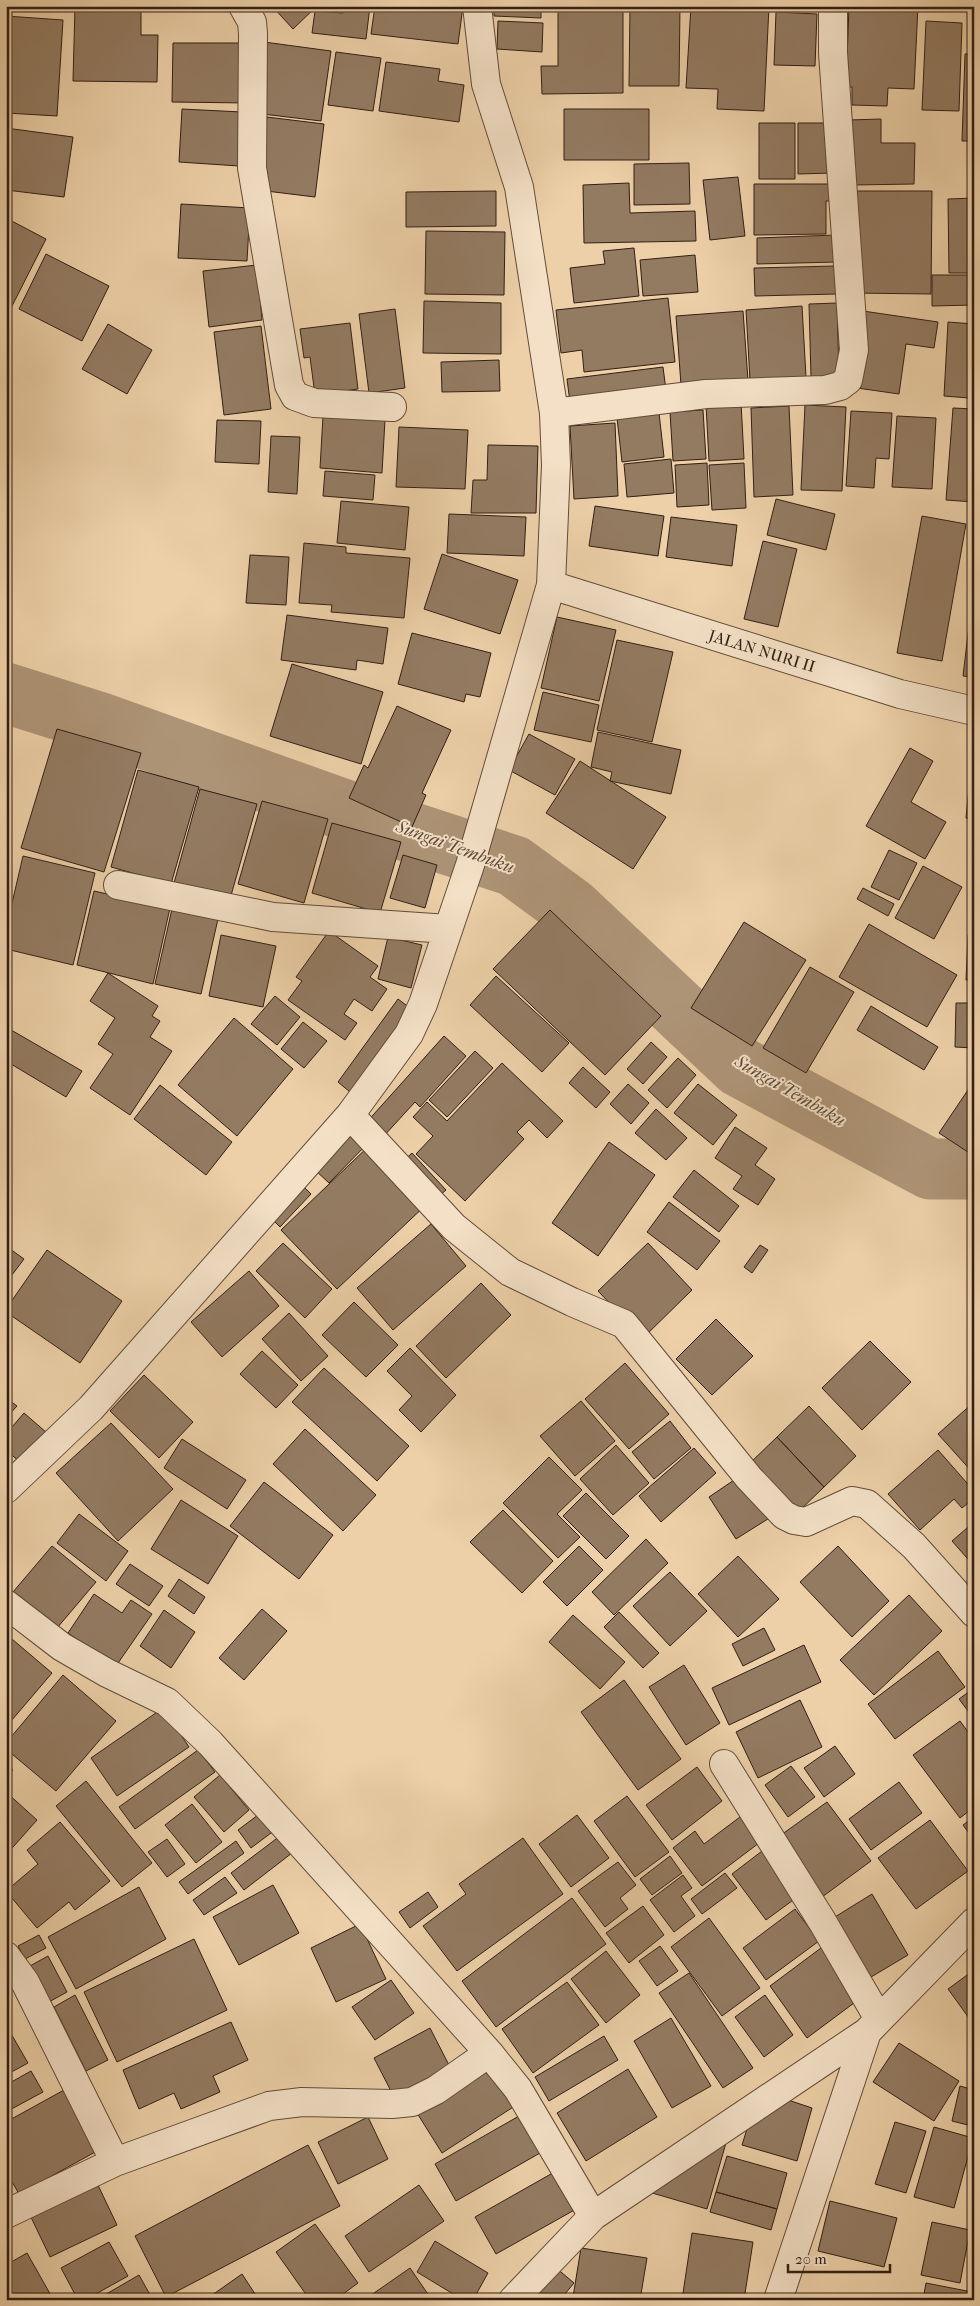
<svg xmlns="http://www.w3.org/2000/svg" width="980" height="2306" font-family="'IM FELL French Canon',serif">
<rect width="100%" height="100%" fill="#edd0a8"/>
<filter id="stains"><feTurbulence type="fractalNoise" baseFrequency=".004" numOctaves="4"/><feColorMatrix values="0 0 0 0 .2 0 0 0 0 .09 0 0 0 0 .02 0 0 0 .5 -.17"/></filter>
<radialGradient id="worn" r=".72"><stop offset=".6" stop-color="#630" stop-opacity="0"/><stop offset="1" stop-color="#630" stop-opacity=".3"/></radialGradient>
<g fill="none" stroke-linecap="round" stroke-linejoin="round">
<!-- river -->
<path stroke="#ad9476" stroke-width="61" d="M6,693L98,722L370,819L514,866L571,908L740,1067L930,1169H974"/>
</g>
<!-- building -->
<path fill="#937b62" stroke="#321f16" d="M75,6H141V35H158L157,82L73,81Z
M272,6H317L293,29Z
M344,6H370L366,39L312,33L315,11L343,13Z
M375,6H463L458,44L371,34Z
M494,6H541V18L494,16Z
M558,6H623V93L542,94L541,66H558Z
M630,6H680L679,86H629Z
M691,6H769L764,111L717,109L718,89L686,88Z
M776,6H825V10H776Z
M849,6H918L914,89L888,88L887,106L852,105V87H846Z
M776,12L817,14L815,66L774,65Z
M6,16L63,20L57,116L6,113Z
M498,21L543,23L542,52L497,49Z
M926,21L962,23L959,111L922,110Z
M264,42L331,51L321,121L254,113Z
M173,43H248L247,103L172,102Z
M336,52L381,58L373,111L328,105Z
M965,54H974V141H962Z
M386,62L440,69L438,81L464,85L459,122L379,111Z
M182,109L242,112L239,166L179,162Z
M564,109H649V160H564Z
M267,117L324,124L315,197L258,190Z
M881,119V143H915L914,184L853,185L848,120Z
M759,123H795V179H759Z
M798,123H833V173L798,174Z
M6,128L73,137L64,197L6,190Z
M689,163L690,204L634,205V164Z
M738,177L745,236L710,240L703,180Z
M629,183L630,213L695,211L696,241L584,243L583,185Z
M754,184H837V201H826V234L754,235Z
M496,191V226L406,227V192Z
M853,191H932L931,294L852,293Z
M974,198V273H949L948,199Z
M181,204L250,208L247,261L178,258Z
M6,218L46,239L9,312L6,311Z
M426,231L505,232L504,295L425,294Z
M836,235L837,262L757,264V238Z
M634,248L639,296L574,303L570,268L605,264L603,251Z
M46,254L109,286L82,341L19,309Z
M695,255L698,292L643,296L640,260Z
M257,265L262,320L209,327L203,271Z
M836,266L837,294L755,296L754,268Z
M932,275H974V305L932,306Z
M668,298L675,362L584,372L582,350L561,353L556,310Z
M424,301L501,303V354L423,353Z
M837,303L839,376L811,377L809,304Z
M802,306L806,377L750,380L746,310Z
M395,309L405,388L369,393L359,314Z
M743,311L748,380L681,385L676,316Z
M863,311L938,322L934,348L906,344L899,394L857,388Z
M948,322L974,324L969,398L944,396Z
M350,323L358,389L315,395L310,357L304,358L300,329Z
M108,324L152,350L127,394L82,369Z
M261,326L271,409L224,415L214,332Z
M974,350V398L971,397Z
M499,360L500,391L442,392L441,362Z
M663,367L667,398L571,410L567,379Z
M741,402L744,459L709,461L706,404Z
M805,405L846,407L842,491L801,490Z
M789,406L793,495L754,497L751,408Z
M953,408L974,409V502L946,500Z
M703,410L706,459L673,461L670,412Z
M851,411L892,413L889,459L876,458L874,488L846,486Z
M659,413L664,457L622,462L617,418Z
M323,416L385,420L382,473L320,468Z
M897,416L936,418L932,489L892,487Z
M217,420L261,421L259,464L215,462Z
M615,423L618,496L574,499L570,426Z
M399,427L468,430L465,489L396,487Z
M271,436L300,437L297,494L268,492Z
M488,445L538,446L536,513H471L473,480H487Z
M671,459L674,493L627,497L624,464Z
M707,463L709,505L677,507L675,465Z
M744,463L746,508L712,510L709,465Z
M325,471L375,475L373,500L323,496Z
M776,499L835,514L826,550L767,535Z
M341,501L409,507L405,550L337,543Z
M595,506L664,516L658,556L589,546Z
M449,514L526,517L524,556L447,553Z
M922,516L966,524L942,661L897,653Z
M671,517L737,525L732,566L666,557Z
M763,541L797,549L778,627L744,619Z
M304,543L346,547V553L410,558L404,618L331,612L332,605L299,603Z
M442,554L518,580L500,634L424,609Z
M250,555L289,557L286,605L246,603Z
M974,583V677L963,676Z
M287,615L388,628L383,664L357,660L356,670L281,660Z
M557,617L616,630L599,701L541,688Z
M412,633L491,653L480,697L466,694L464,702L398,684Z
M617,640L673,652L652,742L597,730Z
M292,664L383,692L361,764L270,736Z
M543,692L599,705L591,742L534,730Z
M397,706L451,730L422,793L426,795L412,827L349,798L364,765L368,768Z
M57,729L141,753L104,872L21,848Z
M598,732L681,750L671,794L610,781L612,772L591,767Z
M529,734L575,759L555,795L509,770Z
M910,748L933,761L911,802L946,822L925,859L866,826Z
M580,761L666,817L633,869L546,813Z
M138,770L199,787L171,884L111,867Z
M970,776L974,777V819L966,818Z
M200,789L257,804L230,899L174,883Z
M262,801L328,819L304,903L238,884Z
M332,823L401,842L380,913L312,893Z
M889,850L917,863L899,900L871,887Z
M403,855L437,865L425,908L390,898Z
M23,856L95,873L73,965L6,949V929Z
M923,866L962,887L934,939L895,918Z
M863,888L894,904L888,916L857,899Z
M94,891L170,908L153,984L77,965Z
M172,909L218,919L201,994L155,984Z
M550,910L661,1016L605,1075L493,969Z
M744,922L806,960L752,1046L691,1008Z
M869,924L957,975L927,1027L839,977Z
M329,931L378,966L370,977L387,989L372,1011L354,999L344,1014L357,1023L345,1040L288,1000L302,981L296,977Z
M221,935L276,946L263,1007L209,996Z
M968,935H974V980H966Z
M388,937L422,945L411,988L378,979Z
M810,967L854,992L806,1073L763,1048Z
M108,973L158,1006L152,1016L160,1021L150,1037L172,1051L130,1115L90,1088L113,1054L98,1044L115,1018L90,1001Z
M496,976L569,1043L542,1072L470,1005Z
M275,996L300,1017L277,1045L251,1024Z
M398,999L410,1008L350,1092L338,1082Z
M956,1003H974V1048L955,1047Z
M871,1006L938,1047L924,1070L857,1030Z
M234,1018L293,1069L237,1136L178,1085Z
M303,1022L327,1041L304,1068L281,1049Z
M6,1027L82,1071L66,1097L6,1061Z
M444,1036L466,1056L420,1107L415,1102L382,1138L365,1124Z
M651,1042L667,1057L643,1084L627,1069Z
M475,1051L493,1068L447,1117L429,1100Z
M678,1058L696,1075L667,1108L648,1090Z
M502,1063L563,1121L547,1138L529,1120L517,1132L524,1139L465,1201L416,1154L433,1136L413,1117L427,1102L447,1121Z
M583,1067L610,1092L596,1108L569,1083Z
M974,1081V1156L939,1133Z
M628,1084L649,1103L631,1124L610,1104Z
M698,1084L737,1115L713,1145L674,1113Z
M160,1085L232,1142L206,1175L134,1119Z
M656,1109L687,1138L666,1160L635,1133Z
M357,1126L371,1140L329,1183L314,1169Z
M735,1127L767,1148L755,1165L775,1179L758,1205L733,1189L742,1176L715,1158Z
M609,1142L655,1175L598,1256L552,1223Z
M372,1143L429,1202L337,1289L281,1230Z
M412,1153L446,1190L433,1201L400,1164Z
M694,1170L739,1206L719,1232L673,1197Z
M302,1185L311,1194L280,1227L270,1217Z
M669,1202L720,1241L697,1270L647,1232Z
M431,1224L466,1266L393,1330L357,1288Z
M283,1243L332,1289L305,1318L256,1271Z
M648,1243L692,1290L643,1338L598,1291Z
M760,1245L768,1250L752,1273L744,1267Z
M6,1246L24,1259L6,1283Z
M47,1250L122,1301L80,1363L6,1312V1309Z
M249,1271L279,1306L222,1357L191,1322Z
M481,1283L511,1315L446,1378L416,1346Z
M354,1302L398,1345L366,1377L322,1335Z
M289,1313L328,1356L301,1381L262,1339Z
M716,1319L753,1356L712,1395L676,1359Z
M870,1341L911,1382L862,1430L822,1388Z
M410,1348L456,1395L421,1432L399,1410L412,1396L387,1371Z
M262,1351L298,1385L276,1408L240,1374Z
M625,1363L669,1414L629,1449L585,1399Z
M324,1368L409,1446L377,1481L292,1402Z
M144,1375L193,1422L159,1458L110,1411Z
M6,1398L17,1406L6,1418Z
M581,1401L615,1441L575,1476L540,1436Z
M974,1402V1474L938,1434Z
M809,1406L856,1456L824,1487L777,1437Z
M24,1413L47,1433L21,1463L6,1450V1434Z
M670,1421L691,1448L654,1479L632,1452Z
M111,1423L173,1489L118,1541L56,1473Z
M305,1429L376,1495L343,1531L273,1464Z
M777,1437L824,1487L796,1514L749,1464Z
M182,1439L246,1480L227,1509L164,1468Z
M616,1445L649,1483L613,1515L580,1479Z
M694,1448L716,1473L661,1522L639,1496Z
M938,1450L974,1491V1498L962,1508L954,1499L920,1530L888,1494Z
M549,1457L582,1490L557,1514L580,1537L558,1558L503,1503Z
M743,1474L771,1517L736,1539L709,1497Z
M264,1482L333,1535L299,1579L230,1526Z
M586,1493L629,1536L606,1559L563,1516Z
M181,1500L238,1536L208,1584L151,1549Z
M503,1510L553,1561L522,1593L470,1542Z
M79,1514L128,1551L106,1581L57,1543Z
M974,1522V1566L952,1541Z
M646,1539L668,1563L614,1615L592,1592Z
M52,1546L96,1582L57,1628L13,1592Z
M579,1546L603,1570L567,1606L543,1582Z
M838,1546L889,1601L852,1637L800,1582Z
M738,1556L779,1599L738,1637L698,1594Z
M130,1564L163,1586L149,1606L116,1584Z
M670,1572L707,1611L670,1646L633,1606Z
M179,1579L205,1597L194,1614L168,1596Z
M94,1594L122,1613L131,1600L152,1614L116,1666L68,1633Z
M909,1595L942,1631L874,1695L840,1660Z
M262,1609L287,1631L244,1680L219,1658Z
M164,1610L195,1632L171,1668L140,1646Z
M619,1612L659,1653L643,1668L604,1627Z
M573,1615L625,1662L600,1689L549,1642Z
M764,1628L775,1650L743,1666L732,1644Z
M6,1634L52,1673L6,1727Z
M804,1645L821,1682L729,1725L712,1688Z
M938,1651L965,1687L895,1739L868,1704Z
M684,1665L720,1723L686,1745L649,1687Z
M63,1675L116,1721L56,1791L6,1749V1743Z
M624,1680L681,1759L638,1790L581,1712Z
M974,1688V1719L959,1699Z
M800,1700L822,1747L758,1778L736,1732Z
M163,1708L189,1747L117,1796L91,1758Z
M960,1721L974,1740V1807L960,1818L913,1755Z
M835,1746L855,1774L824,1797L804,1768Z
M198,1750L215,1772L135,1829L119,1807Z
M6,1763L13,1770L6,1778Z
M791,1766L815,1797L788,1817L765,1785Z
M697,1767L722,1801L672,1840L646,1805Z
M220,1775L249,1810L224,1832L194,1797Z
M86,1781L152,1863L122,1887L56,1806Z
M899,1782L922,1813L871,1850L849,1819Z
M6,1792L37,1820L6,1855Z
M627,1796L669,1852L635,1877L594,1821Z
M827,1802L871,1861L818,1900L774,1840Z
M192,1804L222,1842L196,1863L165,1825Z
M262,1812L275,1830L251,1848L238,1830Z
M744,1814L763,1840L702,1886L673,1848L695,1831L704,1844Z
M577,1815L609,1858L571,1887L539,1844Z
M974,1817V1840L963,1825Z
M930,1820L968,1871L916,1909L878,1858Z
M60,1822L110,1881L75,1910L69,1902L37,1928L6,1891L38,1864L27,1850Z
M280,1836L292,1853L244,1890L231,1873Z
M523,1838L563,1894L457,1971L423,1926L466,1894L459,1884Z
M167,1839L185,1864L167,1877L148,1852Z
M236,1841L244,1853L188,1894L179,1882Z
M766,1848L800,1895L766,1920L732,1874Z
M670,1856L682,1873L652,1895L640,1879Z
M618,1862L636,1885L620,1898L628,1909L605,1927L578,1891Z
M725,1873L737,1888L702,1914L691,1899Z
M683,1875L692,1888L681,1896L695,1916L674,1932L650,1900Z
M225,1877L237,1893L204,1915L193,1900Z
M273,1885L299,1933L239,1965L213,1917Z
M139,1887L166,1939L76,1989L48,1937Z
M428,1892L438,1907L410,1928L399,1912Z
M872,1894L908,1955L866,1980L830,1920Z
M572,1898L606,1944L496,2027L462,1981Z
M643,1906L664,1935L629,1963L606,1933Z
M795,1909L819,1941L766,1980L743,1948Z
M709,1918L760,1988L722,2016L671,1947Z
M360,1924L386,1979L336,2002L311,1948Z
M39,1935L46,1948L25,1959L18,1946Z
M194,1939L227,2010L117,2062L84,1992Z
M825,1945L862,1997L807,2038L770,1986Z
M660,1946L678,1971L657,1986L639,1961Z
M606,1951L640,1995L606,2023L571,1979Z
M48,1956L67,1992L47,2003L28,1967Z
M974,1970V2025L948,1989Z
M689,1973L753,2068L723,2088L659,1993Z
M391,1980L414,2013L375,2040L352,2007Z
M567,1982L599,2025L533,2073L502,2029Z
M75,1995L108,2060L86,2071L54,2007Z
M765,1995L793,2035L764,2057L735,2017Z
M671,2018L711,2086L672,2108L634,2041Z
M231,2022L248,2060L213,2076L220,2092L181,2109L174,2093L139,2109L123,2070Z
M6,2025L28,2063L6,2075Z
M430,2028L451,2069L395,2099L374,2058Z
M604,2036L618,2060L549,2101L535,2077Z
M899,2043L959,2081L934,2121L873,2082Z
M496,2063L521,2102L442,2153L417,2113Z
M628,2069L657,2117L586,2161L557,2113Z
M31,2071L43,2092L6,2112V2085Z
M960,2086L974,2090L968,2125L952,2121Z
M64,2090L97,2151L19,2194L6,2171V2122Z
M779,2097L812,2108L797,2161L742,2145L752,2113Z
M526,2112L547,2149L456,2201L435,2164Z
M368,2117L388,2159L338,2184L318,2142Z
M895,2122L926,2131L906,2193L875,2184Z
M934,2127L973,2138L954,2208L914,2197Z
M728,2136L707,2209L642,2190Z
M308,2145L340,2206L166,2297L135,2236Z
M727,2156L787,2173L777,2209L716,2192Z
M558,2170L578,2208L496,2254L475,2217Z
M96,2181L117,2225L50,2257L29,2213Z
M419,2185L444,2221L369,2272L345,2236Z
M716,2192L777,2209L771,2230L710,2212Z
M830,2201L897,2218L884,2267L818,2251Z
M932,2222L970,2230L960,2283L921,2275Z
M315,2224L358,2283L335,2300H310L276,2252Z
M692,2233L753,2242L744,2300H682Z
M435,2241L488,2273L473,2300H463L417,2272Z
M109,2242L128,2276L85,2300H78L61,2268Z
M581,2248L647,2258L640,2300H589L573,2297Z
M27,2253L53,2299L52,2300H6V2265Z
M555,2267L574,2283L560,2300H528Z
M410,2268L432,2300H364Z
M242,2274L259,2300H205Z
M139,2275L153,2300H96Z
M926,2283L972,2292L970,2300H923Z"/>
<g fill="none" stroke-linecap="round" stroke-linejoin="round">
<!-- minor casing -->
<g stroke="#614b3a" stroke-width="30">
<path id="minor" d="M243,6L252,22L253,34L252,168L289,385L295,396L314,403L392,407
M554,413L706,394L825,390L840,386L848,380L854,350L833,53V6
M551,585L900,694L974,711
M118,885L273,917L448,929
M350,1115L454,1227L510,1272L572,1302L624,1324L749,1478L784,1515L794,1520L806,1522L852,1501L867,1504L914,1546L974,1613
M6,1489L91,1408L350,1115L409,1034L423,1004L470,865L551,585L556,465L554,413L519,187L486,84L477,6
M6,1604L62,1647L107,1673L167,1702L210,1743L489,2053L518,2089L593,2216
M724,1764L822,1921L879,2019
M6,1956L25,1982L115,2162
M6,2214L115,2162L269,2106L302,2102L392,2104L412,2102L436,2090L489,2053
M513,2300L593,2216L867,2032L974,1922
M778,2300L867,2032"/>
</g>
<!-- minor -->
<use href="#minor" stroke="#f3e0c6" stroke-width="28"/>
</g>
<g text-anchor="middle" dominant-baseline="central" stroke-width="4" stroke-linejoin="round" paint-order="stroke">
<!-- street labels -->
<g font-size="16" fill="#321f16" stroke="#f3e0c6">
<text transform="translate(762 651) rotate(17)">JALAN NURI II</text>
</g>
<!-- water labels -->
<g font-size="18" font-style="italic" fill="#5d4838" stroke="#f3e0c6">
<text transform="translate(455 847) rotate(20)">Sungai Tembuku</text>
<text transform="translate(790 1091) rotate(30)">Sungai Tembuku</text>
</g>
</g>
<!-- margin -->
<rect width="980" height="2306" fill="none" stroke="#edd0a8" stroke-width="25"/>
<rect x="8" y="8" width="965" height="2291" fill="none" stroke="#321f16" stroke-width="2.5"/>
<rect x="12" y="12" width="955" height="2281" fill="none" stroke="#321f16"/>
<!-- scale -->
<path d="M788 2264v8h102v-8" fill="none" stroke="#321f16" stroke-width="2.5"/>
<text x="795" y="2264" font-size="15" fill="#321f16" stroke="#f3e0c6" stroke-width="4" paint-order="stroke">20 m</text>
<rect width="100%" height="100%" filter="url(#stains)"/>
<rect width="100%" height="100%" fill="url(#worn)"/>
</svg>
